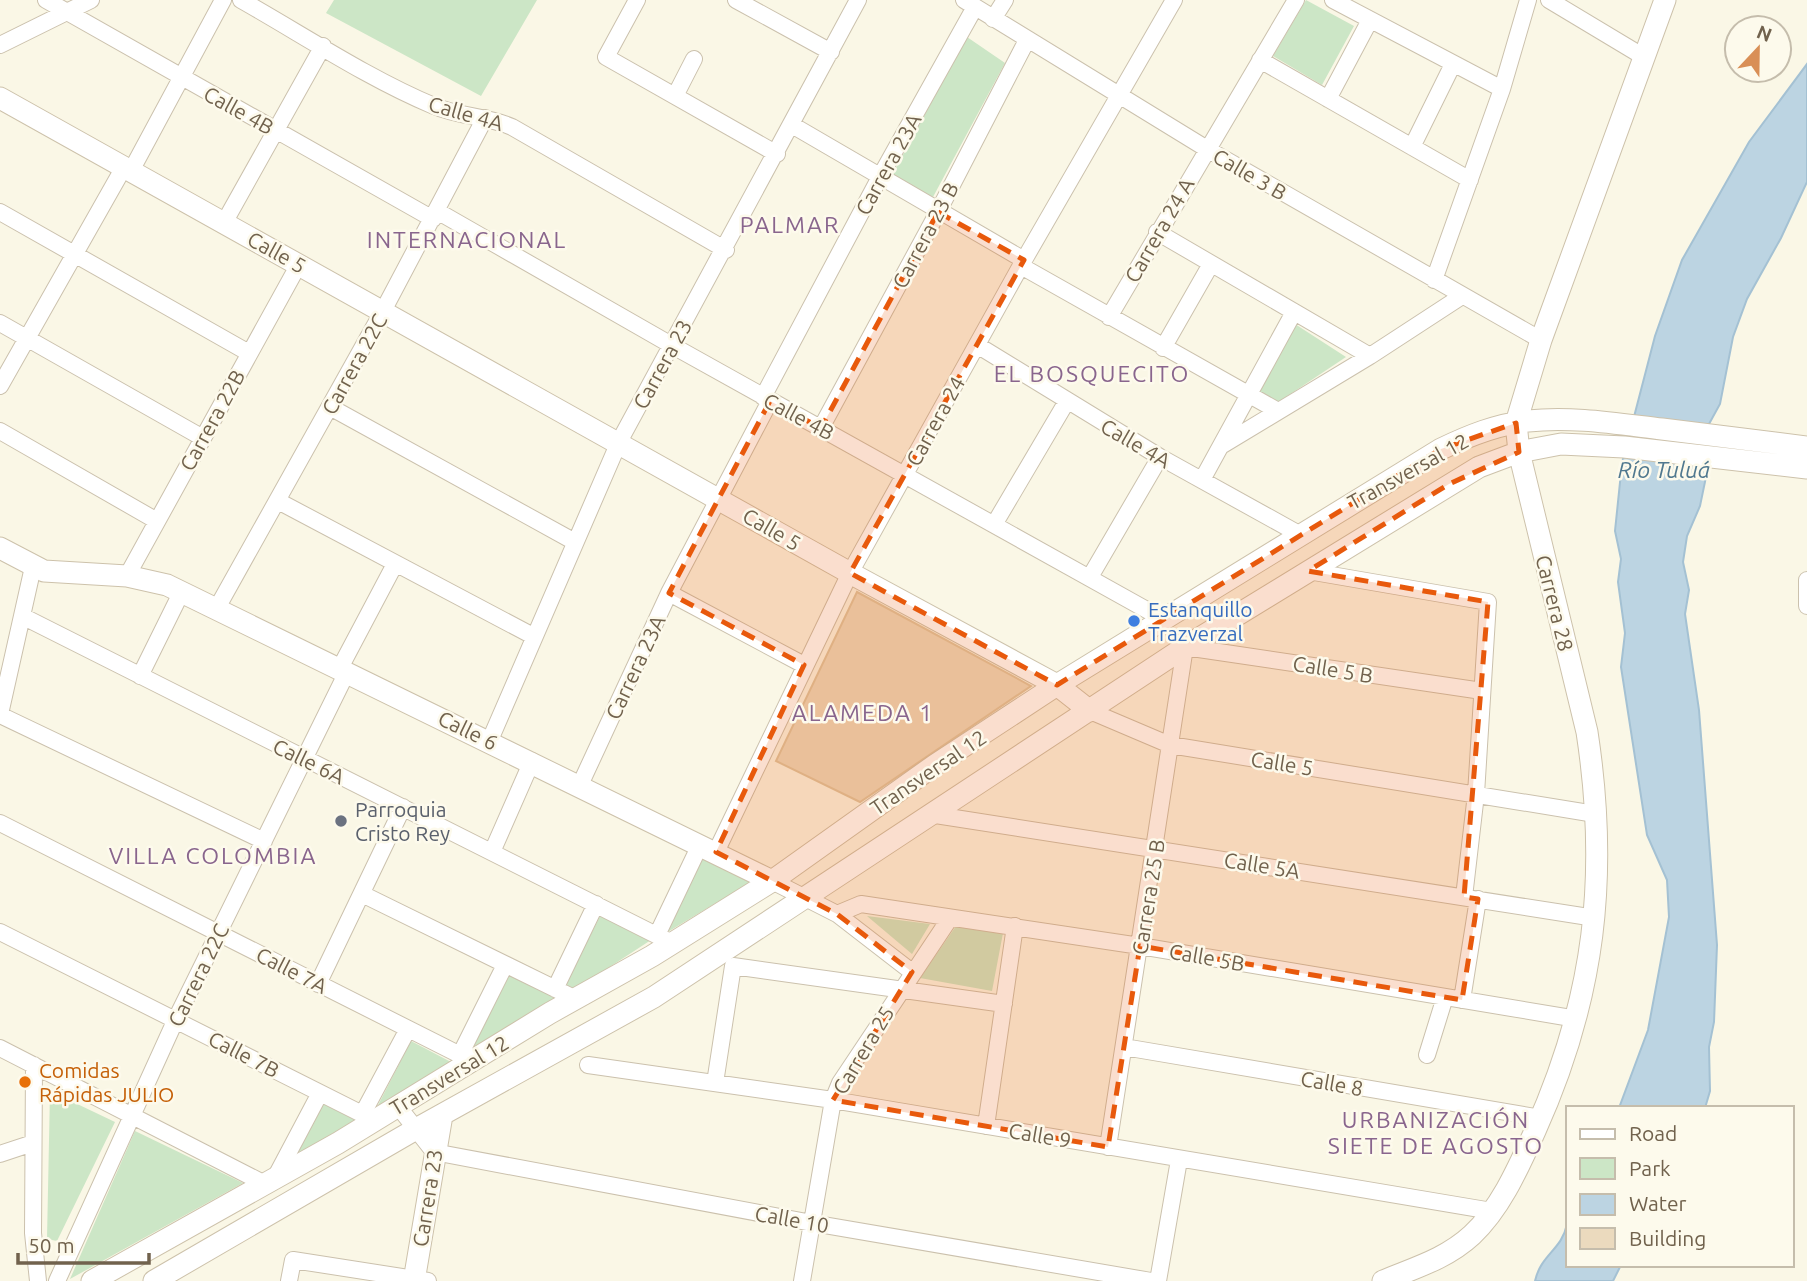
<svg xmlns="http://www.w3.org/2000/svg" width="1807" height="1281" font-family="Ubuntu,sans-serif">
<rect width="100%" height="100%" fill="#faf7e6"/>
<!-- green -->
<path fill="#cce6c6" d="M334,0H537L481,96L326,13Z
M1306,0L1354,26L1322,85L1273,56Z
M967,37L1005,63L933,197L892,175Z
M1295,324L1346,357L1277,403L1258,393Z
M702,854L754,880L666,933Z
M600,916L651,940L576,989L565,985Z
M867,916L930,924L912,954Z
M956,926L1003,933L992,991L920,978Z
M509,974L559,998L469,1051Z
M411,1041L451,1062L376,1109Z
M50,1091L115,1122L57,1241L47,1239Z
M322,1103L359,1121L294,1159Z
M135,1131L243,1183L70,1279Z"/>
<!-- water -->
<path fill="#bcd4e2" stroke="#a4c1d3" stroke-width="2" d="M1807,64V182L1781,238L1747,299L1733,337L1720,404L1709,424L1712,448L1700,506L1687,536L1683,562L1689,590L1685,614L1699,710L1717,945L1714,1022L1709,1047L1710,1091L1705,1108H1619L1648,1030L1669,917L1667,880L1647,835L1621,667L1625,633L1618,582L1621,559L1615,531L1622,463L1655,336L1682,260L1749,142Z
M1567,1224V1265H1621L1613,1281H1535C1541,1254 1562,1250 1567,1224Z"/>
<!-- building -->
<path fill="#ebdabe" stroke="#dec6a2" stroke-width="2" d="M857,592L1031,686L860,802L776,761Z"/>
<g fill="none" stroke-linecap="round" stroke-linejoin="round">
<!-- street casing -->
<g stroke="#cbc1ad" stroke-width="18">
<path id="street" d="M46,0L433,219
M241,0C303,35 369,79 434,106C460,117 487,116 512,127L726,250
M637,0L606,57L777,154
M736,0L831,52
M964,0L1207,149L1541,340
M1333,0L1502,89
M1549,0L1644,57
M993,19L1005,0
M0,45L91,0
M1260,60L1470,180
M675,96L694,59
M1328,99L1370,20
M792,125L1024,260
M1412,147L1453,64
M131,171L223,0
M437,211L673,346L1163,619
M0,212L249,353
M224,223L323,46
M1157,232L1370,356
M1021,266L1278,411
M1434,280L1502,89L1528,0
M1109,317L1296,0
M0,323L203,438
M977,345L1160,457L1299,534
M1163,348L1211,264
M0,386L124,167
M763,397L880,177L975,7
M330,407L575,542
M821,428L938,212L1027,40
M0,431L157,521
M1221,446L1370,356L1462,296
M1202,480L1294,312
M278,501L533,636
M995,523L1067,401
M1308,571L1488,602L1476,794L1464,897
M127,576L299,264
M1090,577L1160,457
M1807,580V606
M669,593L804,665
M217,608L383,311L485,118
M22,616L672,943
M340,668L395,564
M140,676L182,591
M1090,711L1170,745L1595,814
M0,714L33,567
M0,715L264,841
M490,740L619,442L858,0
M580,785L669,593L770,401
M929,814L1595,918
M0,823L472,1061
M492,852L532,761
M716,852L850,573L1024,260L1174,0
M772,881L837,914L912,972
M362,894L576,999
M837,914L861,904L1140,946L1577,1019
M0,932L374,1120
M657,935L700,845
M318,984L403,807
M555,989L596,904
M1462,1000L1478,899
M1124,1047L1541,1118
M0,1048L265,1184
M460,1055L505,965
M1427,1055L1445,997
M34,1065L33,1233L38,1281
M588,1065L833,1100L1492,1211
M715,1083L733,966L1004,1004
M397,1105L434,1152L812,1223L1151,1281
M362,1115L408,1029
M986,1126L1015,926
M1108,1147L1185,647L1482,691
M0,1154L33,1143
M275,1178L320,1093
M57,1281L176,1019L347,672
M289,1281L293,1260L428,1281
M802,1281L833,1100L840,1083L950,918
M1158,1281L1179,1160"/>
</g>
<!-- secondary casing -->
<g stroke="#cdc2ab" stroke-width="23">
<path id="secondary" d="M0,98L850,573L1057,685L1090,711
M0,548L44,571L127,576L167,585L772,881
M92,1281L338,1143L550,1013L652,956L772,881L935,765L1057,685L1441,449C1468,436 1497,424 1528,421C1572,416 1619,424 1662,429C1711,435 1759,441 1807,447
M154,1281L416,1129L654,997L1185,647L1479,467L1519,452L1561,444L1624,447L1807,468
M414,1281L442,1115
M1383,1281C1414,1268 1446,1259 1472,1235C1501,1208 1519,1166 1535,1131C1595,998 1609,876 1587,732L1519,452L1516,423L1541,340L1665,0"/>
</g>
<!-- street -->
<use href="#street" stroke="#fff" stroke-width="16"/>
<!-- secondary -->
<use href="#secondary" stroke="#fff" stroke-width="21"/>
</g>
<!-- marked area -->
<path fill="#e8590c" fill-opacity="0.2" stroke="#e8590c" stroke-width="5" stroke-dasharray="14 9" stroke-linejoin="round" d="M938,212L1024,260L850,573L1057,685L1441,449L1516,423L1519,452L1449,484L1308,571L1488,602L1464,897L1478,899L1462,1000L1140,946L1108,1147L833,1100L912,972L837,914L716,852L804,665L669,593L770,401L821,428Z"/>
<!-- markers -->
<circle fill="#3f7fe0" stroke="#fdfaec" stroke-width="2.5" cx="1134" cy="621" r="7"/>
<circle fill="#6b7280" stroke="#fdfaec" stroke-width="2.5" cx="341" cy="821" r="7"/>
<circle fill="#e8710a" stroke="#fdfaec" stroke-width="2.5" cx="25" cy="1082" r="7"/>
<g text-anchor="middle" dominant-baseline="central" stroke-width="5" stroke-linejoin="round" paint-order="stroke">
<!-- street labels -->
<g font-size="21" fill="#71624d" stroke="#fdfaec">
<text transform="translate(239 110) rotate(29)">Calle 4B</text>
<text transform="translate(466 113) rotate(16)">Calle 4A</text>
<text transform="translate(888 164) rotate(-61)">Carrera 23A</text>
<text transform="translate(1250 174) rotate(30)">Calle 3 B</text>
<text transform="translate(1159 230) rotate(-60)">Carrera 24 A</text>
<text transform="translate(925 235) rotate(-62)">Carrera 23 B</text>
<text transform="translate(277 252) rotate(29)">Calle 5</text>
<text transform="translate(354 364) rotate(-61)">Carrera 22C</text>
<text transform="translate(662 364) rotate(-61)">Carrera 23</text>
<text transform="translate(799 416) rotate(28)">Calle 4B</text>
<text transform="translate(212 420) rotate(-61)">Carrera 22B</text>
<text transform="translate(935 421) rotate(-61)">Carrera 24</text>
<text transform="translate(1136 443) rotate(30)">Calle 4A</text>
<text transform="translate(1408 471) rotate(-29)">Transversal 12</text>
<text transform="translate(772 529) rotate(30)">Calle 5</text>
<text transform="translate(1555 603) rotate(76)">Carrera 28</text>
<text transform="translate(635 667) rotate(-65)">Carrera 23A</text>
<text transform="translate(1333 669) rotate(9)">Calle 5 B</text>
<text transform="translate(468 730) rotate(26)">Calle 6</text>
<text transform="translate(309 761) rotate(26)">Calle 6A</text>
<text transform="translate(1282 763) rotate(9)">Calle 5</text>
<text transform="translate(928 772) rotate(-34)">Transversal 12</text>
<text transform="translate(1262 865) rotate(9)">Calle 5A</text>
<text transform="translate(1148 897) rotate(-81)">Carrera 25 B</text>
<text transform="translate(1207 957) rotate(10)">Calle 5B</text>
<text transform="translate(292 970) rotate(27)">Calle 7A</text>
<text transform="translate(198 975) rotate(-64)">Carrera 22C</text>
<text transform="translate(863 1050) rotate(-59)">Carrera 25</text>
<text transform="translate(244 1054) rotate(27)">Calle 7B</text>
<text transform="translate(449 1075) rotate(-31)">Transversal 12</text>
<text transform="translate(1332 1083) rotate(10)">Calle 8</text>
<text transform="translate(1040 1135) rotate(10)">Calle 9</text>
<text transform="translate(427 1198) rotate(-81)">Carrera 23</text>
<text transform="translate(792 1219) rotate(10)">Calle 10</text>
</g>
<!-- shop labels -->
<g font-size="21" fill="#366cbe" stroke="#fdfaec" text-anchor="start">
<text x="1148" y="609">Estanquillo<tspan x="1148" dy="24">Trazverzal</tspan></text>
</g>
<!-- worship labels -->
<g font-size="21" fill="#5b616d" stroke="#fdfaec" text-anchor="start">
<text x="355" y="809">Parroquia<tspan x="355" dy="24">Cristo Rey</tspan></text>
</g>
<!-- food labels -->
<g font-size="21" fill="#c56008" stroke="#fdfaec" text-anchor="start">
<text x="39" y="1070">Comidas<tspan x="39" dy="24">Rápidas JULIO</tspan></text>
</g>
<!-- neighbourhood labels -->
<g font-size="23" letter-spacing="2" fill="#89658d" stroke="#fdfaec">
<text x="790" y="224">PALMAR</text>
<text x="467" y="239">INTERNACIONAL</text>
<text x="1092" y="373">EL BOSQUECITO</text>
<text x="863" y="712">ALAMEDA 1</text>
<text x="213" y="855">VILLA COLOMBIA</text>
<text x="1436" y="1119">URBANIZACIÓN<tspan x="1436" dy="26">SIETE DE AGOSTO</tspan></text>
</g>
<!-- water labels -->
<g font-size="23" font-style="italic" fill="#50788f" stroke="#fdfaec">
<text x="1664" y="469">Río Tuluá</text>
</g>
</g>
<!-- legend -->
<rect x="1566" y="1106" width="228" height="161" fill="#fdfaec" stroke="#c5bdac" stroke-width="2"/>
<rect x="1580" y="1129" width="35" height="10" fill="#ffffff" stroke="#c5bdac" stroke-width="2"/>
<text x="1629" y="1141" font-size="21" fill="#71624d">Road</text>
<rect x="1580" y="1158" width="35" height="21" fill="#cce6c6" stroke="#c5bdac" stroke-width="2"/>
<text x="1629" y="1176" font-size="21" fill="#71624d">Park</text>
<rect x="1580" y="1194" width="35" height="21" fill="#bcd4e2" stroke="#c5bdac" stroke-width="2"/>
<text x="1629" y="1211" font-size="21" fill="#71624d">Water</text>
<rect x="1580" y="1228" width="35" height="21" fill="#ebdabe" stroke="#c5bdac" stroke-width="2"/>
<text x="1629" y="1246" font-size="21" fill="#71624d">Building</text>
<!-- north arrow -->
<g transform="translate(1758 49) rotate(22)"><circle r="33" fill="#fdfaec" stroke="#c5bdac" stroke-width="2"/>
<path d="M0-5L12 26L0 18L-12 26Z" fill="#d98f56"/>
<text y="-10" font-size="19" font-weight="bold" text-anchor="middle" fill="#71624d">N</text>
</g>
<!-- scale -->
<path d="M18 1253v10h131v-10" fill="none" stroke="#71624d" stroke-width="3.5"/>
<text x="28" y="1253" font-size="21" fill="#71624d" stroke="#fdfaec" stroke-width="5" paint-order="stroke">50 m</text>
</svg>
